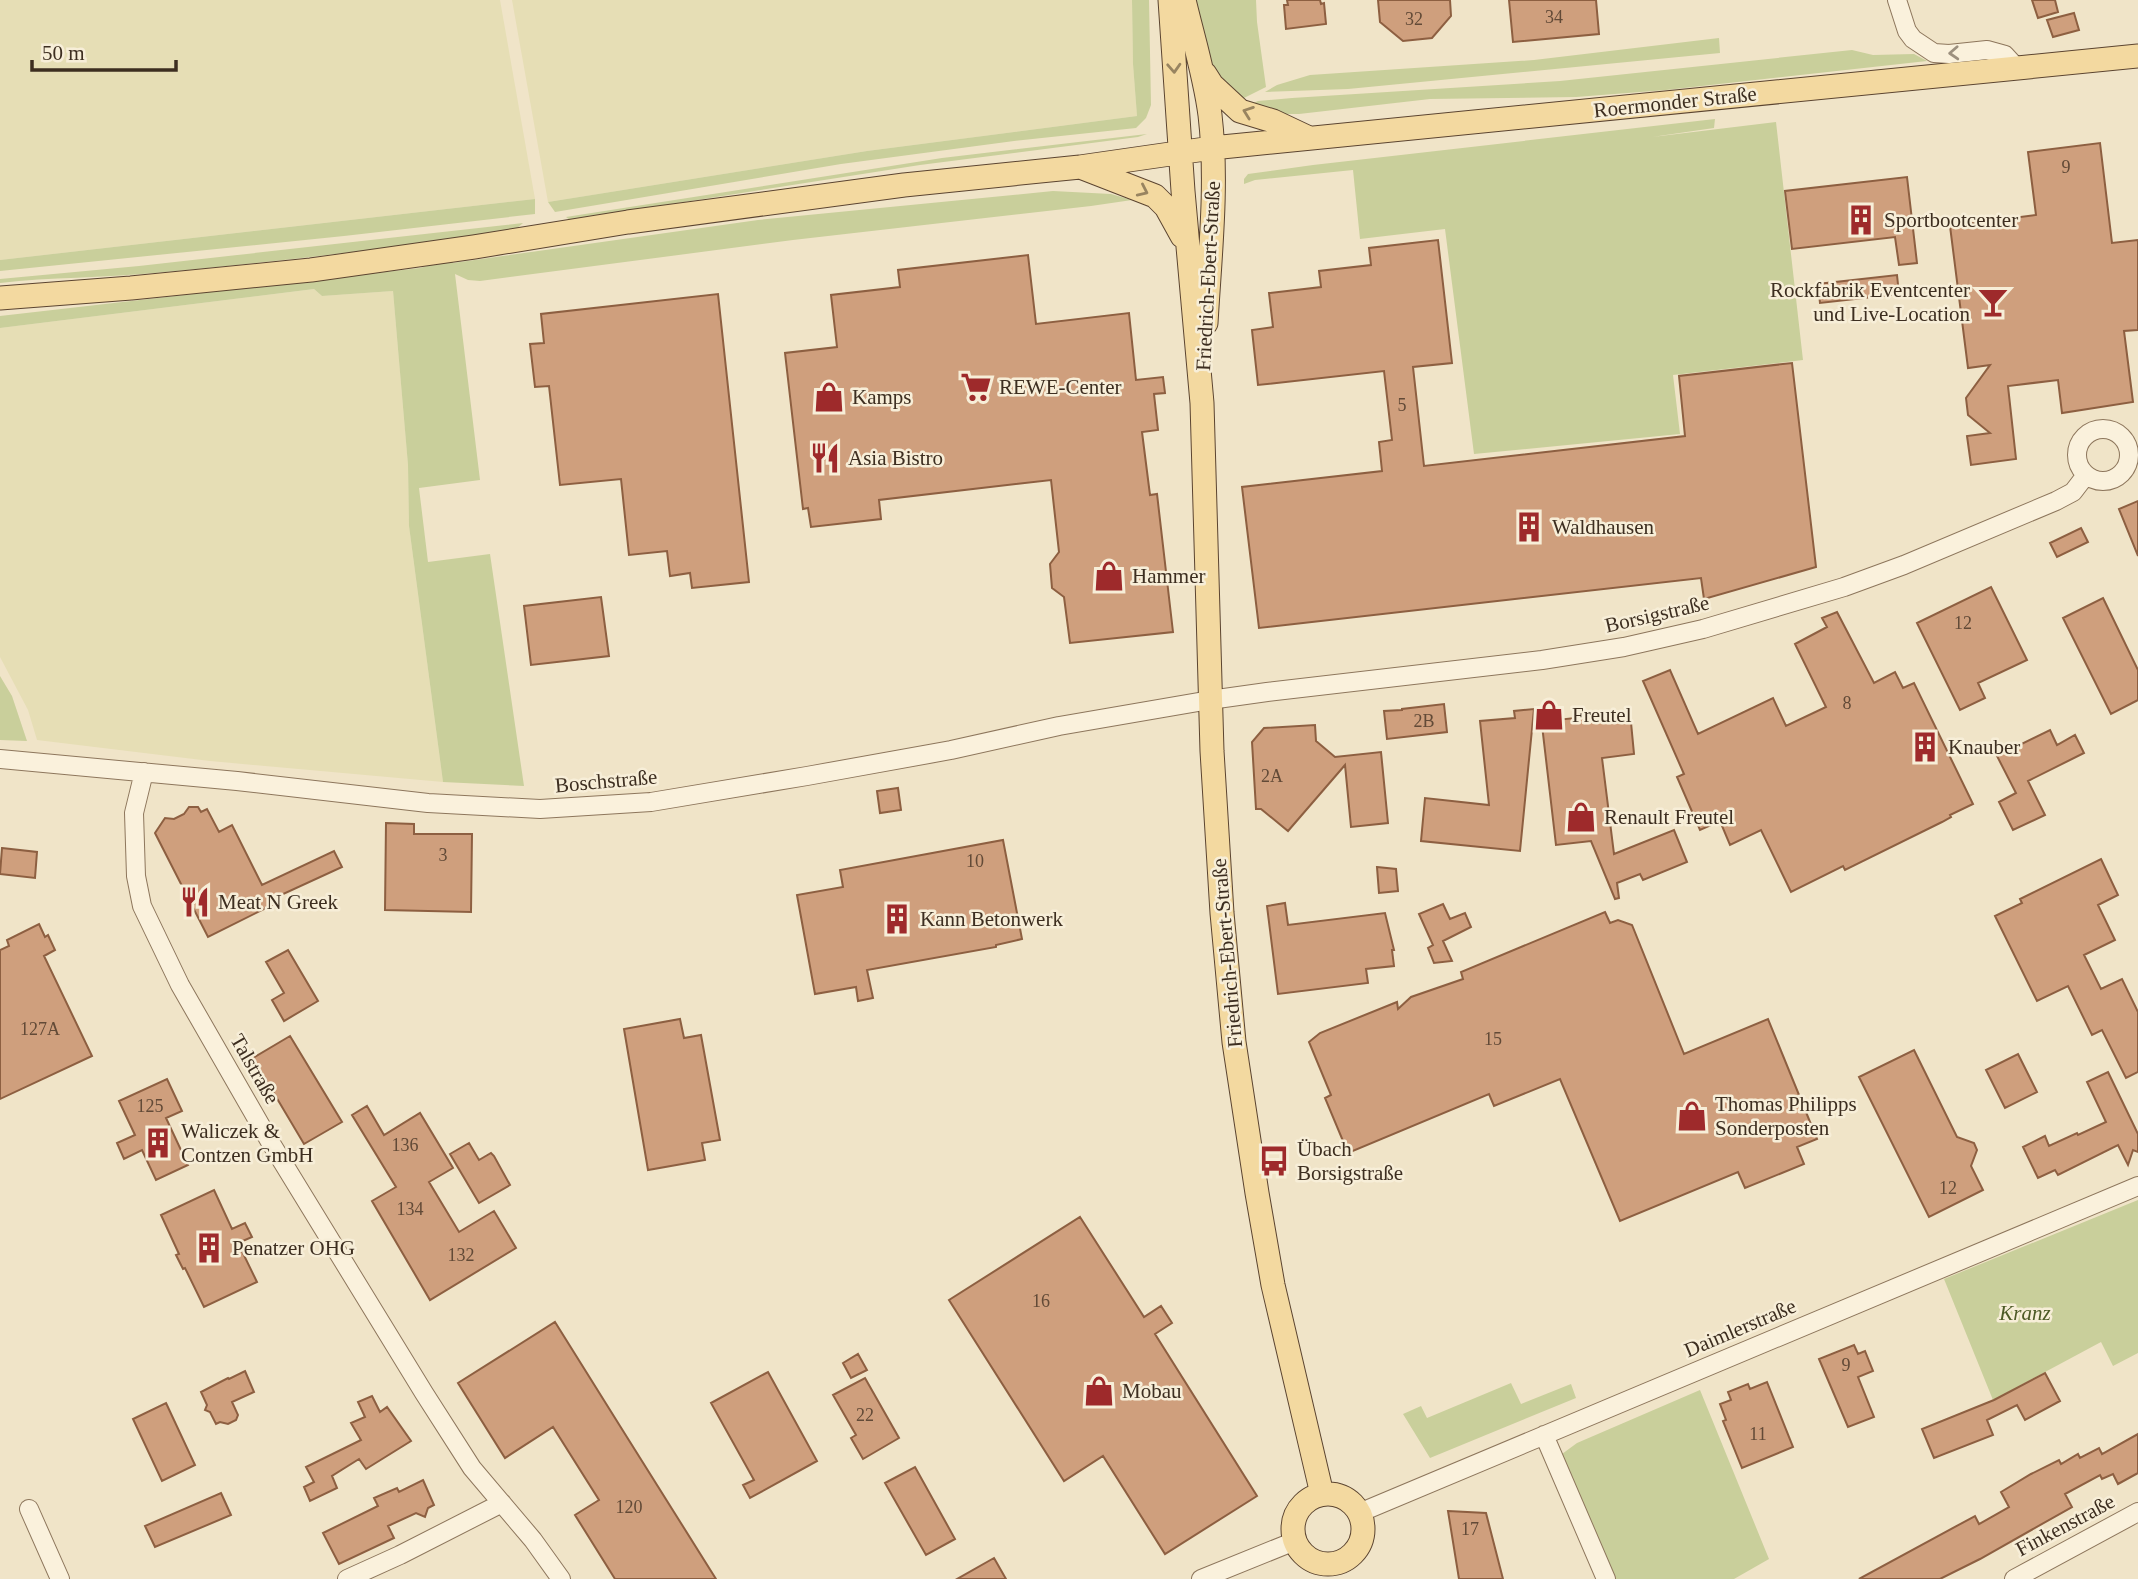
<svg xmlns="http://www.w3.org/2000/svg" width="2138" height="1579" font-family="Georgia,serif">
<rect width="100%" height="100%" fill="#f0e4c8"/>
<!-- farmland -->
<path fill="#e6deb5" d="M0,0H500L535,199L0,260Z
M512,0H1132L1133,64L1137,116L867,151L548,202Z
M314,289L322,296L393,291L408,465L409,526L443,782L210,761L37,740L28,710L0,657V328Z"/>
<!-- green -->
<path fill="#c9cf9b" d="M1132,0H1149L1151,105L1146,118L1136,128L1014,141L841,164L555,212L548,202L867,151L1137,116L1133,64Z
M1192,0H1256L1257,22L1266,87L1242,99L1213,79Z
M1719,38L1720,53L1348,89L1265,92L1277,85L1310,75L1534,60Z
M1852,50L1873,55L1914,54L1927,61L1666,90L1576,97L1430,99L1299,114H1269L1251,104L1258,101L1292,98L1560,81Z
M1715,119L1714,128L1652,137L1776,122L1803,360L1673,375L1680,434L1474,454L1445,229L1360,239L1353,170L1255,180L1244,184V179L1248,174L1313,165Z
M1147,134L1138,137L920,165L570,220L566,217L942,158Z
M1053,191L1111,194L1132,200L1091,206L793,240L480,281L468,280L455,274L480,480L419,488L428,562L490,554L524,786L443,782L409,526L408,465L393,291L322,296L314,289L0,328V316L420,268L452,259L453,263L758,220Z
M535,199V214L344,236L0,271V260Z
M523,223L515,230C396,248 275,262 155,273C103,278 51,277 0,283V279L139,266Z
M0,676L12,696L27,741L0,740Z
M2138,1200V1353L2113,1366L2101,1342L1993,1400L1944,1279Z
M1511,1383L1521,1404L1571,1384L1576,1398L1430,1458L1403,1414L1421,1406L1427,1418Z
M1700,1390L1769,1559L1734,1579H1615L1562,1454L1577,1443Z"/>
<!-- building -->
<path fill="#cf9f7d" stroke="#8d5f41" stroke-width="2" d="M1287,0H1320L1321,4L1324,3L1326,24L1286,29L1284,5H1288Z
M1378,0H1450L1451,16L1432,38L1403,41L1380,22Z
M1509,0H1596L1599,34L1513,42Z
M2032,0H2055L2058,12L2038,18Z
M2074,13L2079,30L2053,37L2047,20Z
M2100,143L2112,243L2138,240V330L2124,331L2133,402L2062,413L2058,380L2008,386L2016,459L1971,465L1967,436L1990,433L1968,415L1966,398L1990,365L1968,368L1950,226L2036,215L2028,152Z
M1907,177L1917,263L1899,265L1895,237L1792,249L1785,191Z
M1438,240L1452,363L1413,367L1424,466L1685,436L1679,376L1792,363L1816,567L1704,599L1701,578L1259,628L1242,487L1382,471L1379,442L1392,440L1384,371L1258,385L1252,330L1273,327L1269,293L1321,287L1319,271L1371,265L1369,248Z
M1028,255L1036,324L1129,313L1136,380L1163,377L1165,393L1154,394L1158,430L1142,432L1150,495L1157,494L1173,632L1070,643L1064,597L1052,588L1050,564L1059,552L1051,480L879,500L881,519L811,527L808,508L803,509L785,353L837,347L831,295L900,287L898,270Z
M1897,275L1899,294L1820,303L1818,284Z
M718,294L749,582L692,588L690,573L670,576L667,551L629,555L621,479L560,485L549,386L535,387L530,344L544,343L541,314Z
M2138,501V556L2119,509Z
M2081,528L2088,542L2057,557L2050,543Z
M1991,587L2027,660L1978,683L1985,698L1960,710L1917,623Z
M601,597L609,656L531,665L524,606Z
M2103,598L2138,670V700L2111,714L2063,618Z
M1837,612L1874,683L1895,672L1903,688L1914,683L1973,804L1950,815L1951,817L1942,822L1845,870L1843,866L1791,892L1761,830L1730,845L1720,821L1700,830L1677,777L1684,774L1643,681L1670,670L1698,734L1773,698L1786,726L1826,707L1795,644L1827,627L1822,618Z
M1444,704L1447,732L1387,739L1384,711L1402,710V709Z
M1555,706L1557,720L1630,712L1634,754L1602,758L1614,854L1674,830L1687,862L1643,880L1640,874L1617,883L1619,898L1615,899L1591,841L1556,845L1540,708Z
M1534,709L1520,851L1421,841L1425,798L1489,805L1480,721L1515,718L1514,711Z
M1315,725L1316,741L1335,757L1381,752L1388,823L1351,827L1345,765L1288,831L1261,809H1256L1252,742L1264,728Z
M2050,730L2057,745L2075,735L2084,753L2028,781L2045,815L2013,830L1999,802L2016,793L1997,756Z
M898,788L901,810L880,813L877,791Z
M189,807H198L201,812L207,809L219,832L232,825L262,885L334,851L342,867L270,900L272,905L208,937L155,833L165,818L174,819L184,814Z
M386,823L414,824V834H472L471,912L385,910Z
M1003,840L1022,939L996,945V947L867,970L873,998L858,1001L856,987L815,994L797,895L843,887L840,870Z
M2,848L37,852L35,878L0,874Z
M2101,859L2118,895L2098,905L2115,940L2084,955L2101,989L2122,979L2138,1012V1072L2126,1078L2102,1030L2092,1035L2068,986L2037,1001L1995,916L2022,903L2020,899Z
M1377,867L1396,869L1398,891L1379,893Z
M1285,903L1288,925L1385,913L1394,950H1392L1394,966L1366,969L1368,983L1278,994L1267,906Z
M1443,904L1450,919L1465,913L1471,927L1443,941L1452,961L1434,963L1428,948L1433,945L1419,914Z
M1605,912L1610,923L1618,920L1632,925L1684,1054L1768,1019L1817,1139L1797,1147L1804,1164L1745,1188L1738,1172L1620,1221L1560,1079L1494,1106L1489,1094L1348,1153L1325,1098L1331,1095L1309,1042L1320,1033L1397,1002L1398,1009L1411,997L1463,979L1461,972Z
M39,924L45,937L48,935L55,950L44,956L92,1056L0,1099V950L9,946L7,940Z
M288,950L318,1001L284,1021L272,1000L284,993L266,962Z
M680,1019L684,1038L701,1035L720,1140L702,1143L705,1160L648,1170L624,1029Z
M290,1036L342,1122L304,1144L253,1058Z
M1914,1050L1957,1137L1974,1143L1977,1150L1971,1166L1983,1190L1929,1217L1859,1077Z
M2018,1054L2037,1092L2005,1108L1986,1070Z
M2108,1072L2138,1134V1152L2133,1150L2128,1165L2118,1145L2058,1175L2055,1170L2038,1178L2023,1147L2045,1136L2049,1146L2077,1133L2078,1135L2106,1122L2087,1082Z
M167,1079L182,1111L166,1118L188,1165L156,1180L142,1150L124,1159L117,1143L135,1135L119,1101Z
M367,1106L384,1135L420,1113L453,1168L429,1182L459,1232L494,1211L516,1248L430,1300L372,1201L396,1187L352,1115Z
M469,1143L479,1160L491,1153L494,1156L510,1185L479,1203L450,1154Z
M214,1190L232,1229L245,1223L252,1237L238,1243L257,1282L204,1307L185,1268L183,1269L176,1255L179,1254L161,1215Z
M1080,1217L1144,1317L1161,1306L1172,1323L1155,1334L1257,1496L1165,1554L1103,1456L1064,1481L949,1300Z
M555,1322L620,1426L716,1579H615L575,1515L599,1500L553,1427L505,1458L458,1383Z
M1854,1345L1858,1354L1865,1351L1873,1371L1858,1377L1874,1417L1848,1427L1819,1359Z
M858,1354L867,1370L851,1378L843,1363Z
M245,1371L254,1392L232,1402L238,1415L236,1420L228,1424L220,1422L216,1424L210,1412L205,1410L207,1405L201,1392L228,1378L229,1379Z
M768,1372L817,1461L750,1498L743,1485L754,1480L711,1403Z
M2045,1373L2060,1401L2025,1420L2017,1405L1987,1420L1993,1435L1934,1458L1922,1429L1994,1400Z
M865,1378L899,1438L863,1459L851,1438L856,1435L833,1395Z
M1767,1382L1793,1447L1742,1468L1723,1421L1726,1420L1720,1404L1731,1400L1728,1392L1748,1384L1750,1389Z
M372,1396L380,1412L387,1407L411,1441L366,1469L359,1459L332,1476L337,1488L310,1501L304,1487L314,1482L306,1467L361,1440L351,1423L365,1417L358,1402Z
M166,1403L195,1465L162,1481L133,1419Z
M2138,1434V1473L2118,1484L2113,1474L2102,1479L2100,1475L2065,1494L2072,1507L1980,1559L1940,1579H1859L1975,1516L1979,1524L2009,1507L2001,1492L2031,1474L2059,1460L2061,1464L2078,1454L2080,1458L2099,1448L2102,1454Z
M915,1467L955,1539L926,1555L885,1483Z
M423,1480L434,1505L428,1508L425,1517L416,1513L388,1526L394,1538L339,1564L323,1533L378,1506L374,1498L397,1488L399,1492Z
M221,1493L231,1515L155,1547L145,1526Z
M1448,1511L1486,1513L1503,1579H1459Z
M994,1558L1006,1579H957Z"/>
<g fill="none" stroke-linecap="round" stroke-linejoin="round">
<!-- minor casing -->
<g stroke="#8d765c" stroke-width="20">
<path id="minor" d="M1897,0L1907,31L1913,39L1934,53L1949,54L1987,50L2005,55L2016,67
M2077 455a26 26 0 1 1 52 0a26 26 0 1 1-52 0Z
M0,759L237,781L428,803L540,809L651,802L807,776L951,750L1059,726L1210,700L1267,692L1542,660L1624,647L1703,629L1844,587L1904,565L2056,501L2073,492L2086,475
M144,772L134,813L136,876L142,906L180,985L269,1140L424,1393L472,1468L533,1540L561,1579
M1544,1435L1606,1579
M29,1509L60,1579
M1359,1513L2138,1186
M347,1579L400,1555L502,1503
M1201,1579L1295,1541
M2014,1579L2138,1512"/>
</g>
<!-- major casing -->
<g stroke="#5b4430" stroke-width="25">
<path id="major" d="M1170,0L1183,191L1202,403L1212,751L1222,913L1234,1042L1257,1193L1273,1285L1322,1494
M1184,0C1193,38 1205,76 1210,115C1218,183 1210,254 1206,323
M1205,74L1212,85L1240,111L1273,121L1309,138
M1083,168L1155,196L1166,207L1182,236
M0,298L131,288L311,270L474,247L628,222L904,185L1080,167L1212,148L2138,56
M1293 1529a35 35 0 1 1 70 0a35 35 0 1 1-70 0Z"/>
</g>
<!-- minor -->
<use href="#minor" stroke="#faf1dc" stroke-width="18"/>
<!-- major -->
<use href="#major" stroke="#f3d9a0" stroke-width="23"/>
</g>
<!-- one-way arrows -->
<defs><path id="oneway-chevron" d="M-2-3.5L2.5 0L-2 3.5" fill="none" stroke-width="1.6" stroke-linecap="round" stroke-linejoin="round" transform="scale(1.75)"/></defs>
<use stroke="#9c907e" href="#oneway-chevron" transform="translate(1954 53) rotate(177)"/>
<g stroke="#988460">
<use href="#oneway-chevron" transform="translate(1174 68) rotate(87)"/>
<use href="#oneway-chevron" transform="translate(1248 112) rotate(-160)"/>
<use href="#oneway-chevron" transform="translate(1143 191) rotate(25)"/>
</g>
<!-- icons -->
<defs>
<g id="building-bare" transform="scale(2.415)"><path d="M-4-6H4V6H1V3H-1V6H-4ZM-2.5-4.3h1.7v1.8h-1.7ZM.8-4.3h1.7v1.8H.8ZM-2.5-1h1.7V.8h-1.7ZM.8-1h1.7V.8H.8Z" fill="#9e2a2b" stroke="#f7eed8" stroke-width="2.5" paint-order="stroke"/></g>
<g id="bar-bare" transform="scale(2.415)"><path d="M-6-5H6L.8 .8V4.5H3.5V6h-7V4.5H-.8V.8Z" fill="#9e2a2b" stroke="#f7eed8" stroke-width="2.5" paint-order="stroke"/></g>
<g id="supermarket-bare" transform="scale(2.415)"><path d="M-6-5.5h2.5l.6 2H6L4.5 2H-2.5L-4.4-4H-6ZM-1.5 3.2a1.3 1.3 0 1 0 .1 0ZM3 3.2a1.3 1.3 0 1 0 .1 0Z" fill="#9e2a2b" stroke="#f7eed8" stroke-width="2.5" paint-order="stroke"/></g>
<g id="shop-bare" transform="scale(2.415)"><path d="M-5-2.5h2.3a2.7 3.5 0 0 1 5.4 0H5L5.5 6h-11ZM-1.5-2.5h3a1.5 2.3 0 0 0-3 0Z" fill="#9e2a2b" stroke="#f7eed8" stroke-width="2.5" paint-order="stroke"/></g>
<g id="restaurant-bare" transform="scale(2.415)"><path d="M-5-6h1v4h1v-4h1v4h1v-4h1v5L-1.5 .5V6h-2V.5L-5-1ZM5-6V6H3V1.5H1.5Q1.5-4 5-6Z" fill="#9e2a2b" stroke="#f7eed8" stroke-width="2.5" paint-order="stroke"/></g>
<g id="bus-bare" transform="scale(2.415)"><path d="M-5-6H5V4H4V6H2V4H-2V6H-4V4H-5ZM-3.5-4V0h7V-4ZM-3.5 1.2v1.5H-2V1.2ZM2 1.2v1.5H3.5V1.2Z" fill="#9e2a2b" stroke="#f7eed8" stroke-width="2.5" paint-order="stroke"/></g>
</defs>
<g fill-rule="evenodd">
<use href="#building-bare" x="1861" y="220"/>
<use href="#bar-bare" x="1993" y="302"/>
<use href="#supermarket-bare" x="976" y="387"/>
<use href="#shop-bare" x="829" y="397"/>
<use href="#restaurant-bare" x="825" y="458"/>
<use href="#building-bare" x="1529" y="527"/>
<use href="#shop-bare" x="1109" y="576"/>
<use href="#shop-bare" x="1549" y="715"/>
<use href="#building-bare" x="1925" y="747"/>
<use href="#shop-bare" x="1581" y="817"/>
<use href="#restaurant-bare" x="195" y="902"/>
<use href="#building-bare" x="897" y="919"/>
<use href="#shop-bare" x="1692" y="1116"/>
<use href="#building-bare" x="158" y="1143"/>
<use href="#bus-bare" x="1274" y="1161"/>
<use href="#building-bare" x="209" y="1248"/>
<use href="#shop-bare" x="1099" y="1391"/>
</g>
<g text-anchor="middle" dominant-baseline="central" stroke-width="5" stroke-linejoin="round" paint-order="stroke">
<!-- number labels -->
<g font-size="18" fill="#624a37">
<text x="1554" y="17">34</text>
<text x="1414" y="19">32</text>
<text x="2066" y="167">9</text>
<text x="1402" y="405">5</text>
<text x="1963" y="623">12</text>
<text x="1847" y="703">8</text>
<text x="1424" y="721">2B</text>
<text x="1272" y="776">2A</text>
<text x="443" y="855">3</text>
<text x="975" y="861">10</text>
<text x="40" y="1029">127A</text>
<text x="1493" y="1039">15</text>
<text x="150" y="1106">125</text>
<text x="405" y="1145">136</text>
<text x="1948" y="1188">12</text>
<text x="410" y="1209">134</text>
<text x="461" y="1255">132</text>
<text x="1041" y="1301">16</text>
<text x="1846" y="1365">9</text>
<text x="865" y="1415">22</text>
<text x="1758" y="1434">11</text>
<text x="629" y="1507">120</text>
<text x="1470" y="1529">17</text>
</g>
<!-- street labels -->
<g font-size="21" fill="#3d2e20" stroke="#f7eed8">
<text transform="translate(1675 102) rotate(-6)">Roermonder Straße</text>
<text transform="translate(1208 276) rotate(-87)">Friedrich-Ebert-Straße</text>
<text transform="translate(1657 614) rotate(-13)">Borsigstraße</text>
<text transform="translate(606 781) rotate(-5)">Boschstraße</text>
<text transform="translate(1227 953) rotate(-95)">Friedrich-Ebert-Straße</text>
<text transform="translate(255 1069) rotate(60)">Talstraße</text>
<text transform="translate(1740 1328) rotate(-23)">Daimlerstraße</text>
<text transform="translate(2065 1525) rotate(-28)">Finkenstraße</text>
</g>
<!-- poi labels -->
<g font-size="21" fill="#3d2e20" stroke="#f7eed8" text-anchor="start">
<text x="1884" y="220">Sportbootcenter</text>
<text x="1970" y="290" text-anchor="end">Rockfabrik Eventcenter<tspan x="1970" dy="24">und Live-Location</tspan></text>
<text x="999" y="387">REWE-Center</text>
<text x="852" y="397">Kamps</text>
<text x="848" y="458">Asia Bistro</text>
<text x="1552" y="527">Waldhausen</text>
<text x="1132" y="576">Hammer</text>
<text x="1572" y="715">Freutel</text>
<text x="1948" y="747">Knauber</text>
<text x="1604" y="817">Renault Freutel</text>
<text x="218" y="902">Meat N Greek</text>
<text x="920" y="919">Kann Betonwerk</text>
<text x="1715" y="1104">Thomas Philipps<tspan x="1715" dy="24">Sonderposten</tspan></text>
<text x="181" y="1131">Waliczek &amp;<tspan x="181" dy="24">Contzen GmbH</tspan></text>
<text x="1297" y="1149">Übach<tspan x="1297" dy="24">Borsigstraße</tspan></text>
<text x="232" y="1248">Penatzer OHG</text>
<text x="1122" y="1391">Mobau</text>
</g>
<!-- park labels -->
<g font-size="21" font-style="italic" fill="#4d5a26" stroke="#f7eed8">
<text x="2025" y="1313">Kranz</text>
</g>
</g>
<!-- scale -->
<path d="M32 60v10h144v-10" fill="none" stroke="#3d2e20" stroke-width="3.5"/>
<text x="42" y="60" font-size="21" fill="#3d2e20" stroke="#f7eed8" stroke-width="5" paint-order="stroke">50 m</text>
</svg>
